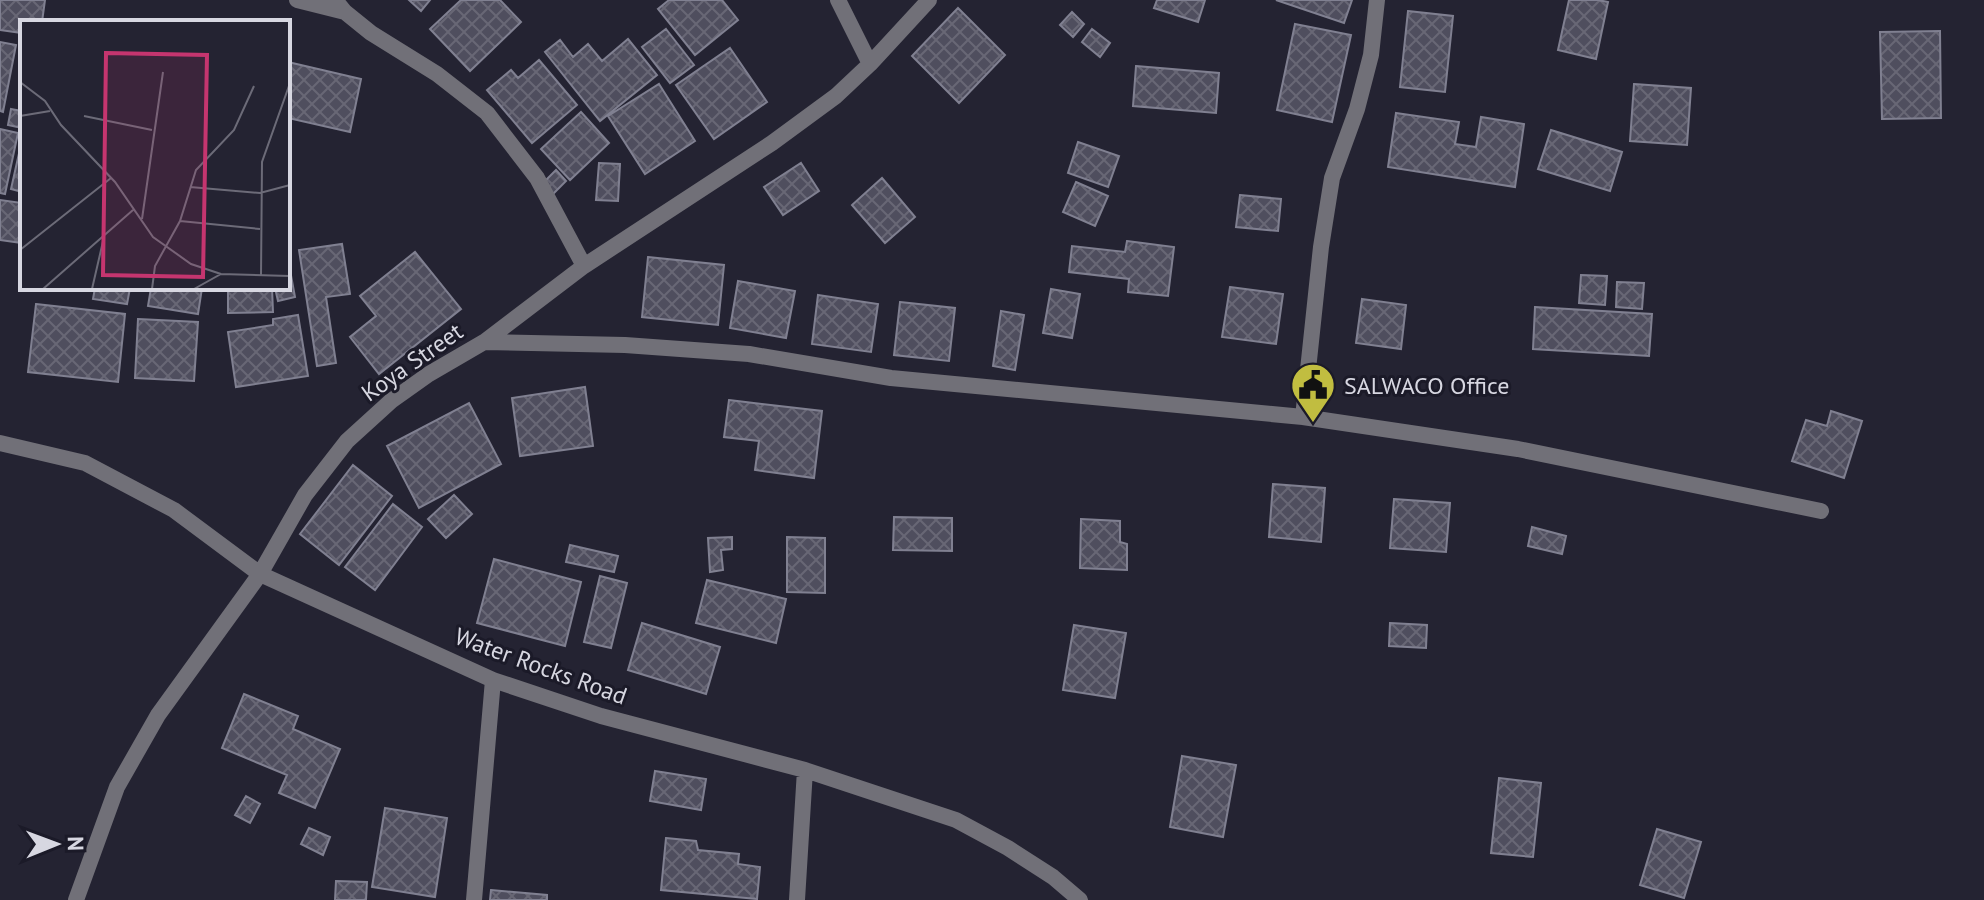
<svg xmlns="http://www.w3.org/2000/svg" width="1984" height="900" font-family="'PT Sans',sans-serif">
<defs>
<pattern id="building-cross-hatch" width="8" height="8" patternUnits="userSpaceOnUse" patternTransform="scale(2)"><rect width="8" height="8" fill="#4f4e5e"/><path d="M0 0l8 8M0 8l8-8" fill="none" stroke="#686775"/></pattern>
</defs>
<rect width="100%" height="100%" fill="#242332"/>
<!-- building -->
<path fill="url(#building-cross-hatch)" stroke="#808091" stroke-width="2" d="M0,0H45L42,22H22V33L0,30Z
M409,0H430L421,11Z
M461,0H500L521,22L470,71L430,29Z
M669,0H722L738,20L695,55L658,9Z
M1157,0H1205L1198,22L1154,8Z
M1276,0H1352L1344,23Z
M1569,0H1598L1608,2L1596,59L1558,50Z
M958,8L1005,55L959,103L912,56Z
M1408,11L1453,16L1445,92L1400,87Z
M1072,12L1084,24L1073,37L1060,25Z
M1295,24L1351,35L1332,122L1277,110Z
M666,29L694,65L670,83L642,47Z
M1092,29L1110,43L1100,57L1082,42Z
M1940,31L1941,118L1882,119L1880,32Z
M628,39L657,75L600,121L545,52L560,40L573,57L588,44L602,61Z
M0,42L16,45L3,112L0,111Z
M730,48L767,102L714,139L676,85Z
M539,60L577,105L532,143L487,90L511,70L518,78Z
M288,62L361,79L350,132L288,118Z
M1136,66L1219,73L1216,113L1133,106Z
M659,84L695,141L645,174L608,116Z
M1634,84L1691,88L1687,145L1630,141Z
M11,109L22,111V128L8,125Z
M581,112L609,143L570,180L541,149Z
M1396,113L1459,122L1455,144L1476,147L1481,117L1524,124L1515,187L1388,167Z
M0,129L18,133L5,194L0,193Z
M1551,130L1622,152L1610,191L1538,169Z
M22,140V192L11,189Z
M1078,142L1119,156L1108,187L1068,173Z
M599,163L620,164L618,201L596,200Z
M801,163L819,191L783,215L764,187Z
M556,170L566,181L553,194L543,183Z
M882,178L915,217L885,243L852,205Z
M1076,182L1108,196L1095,226L1063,212Z
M1240,195L1281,199L1278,231L1236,227Z
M0,200L22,203V243L0,240Z
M1127,241L1174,247L1168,296L1128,292L1129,279L1069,272L1072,246L1125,252Z
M342,244L350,294L326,297L336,363L317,366L299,250Z
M415,252L461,309L379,374L350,337L376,316L360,296Z
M648,257L724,265L718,325L642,317Z
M288,270H290L295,297L278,301L275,288H288Z
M1581,275L1607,276L1605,305L1579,303Z
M738,281L795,291L786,338L730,328Z
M1617,282L1644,283L1642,309L1616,307Z
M1230,287L1283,294L1276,344L1222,337Z
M95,288H130L127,304L93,299Z
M151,288H202L198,314L148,306Z
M228,288H272L273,312L228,313Z
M1051,289L1080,294L1072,338L1043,333Z
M818,295L878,304L871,352L812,344Z
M1362,299L1406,305L1401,349L1356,343Z
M900,302L955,308L949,361L894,355Z
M36,304L125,314L118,382L28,372Z
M1535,307L1652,314L1649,356L1533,349Z
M1001,311L1024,315L1015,370L993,366Z
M298,315L308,376L236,387L228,332L273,325V319Z
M138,319L198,322L194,381L135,378Z
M585,387L593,446L520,456L512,398Z
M729,400L822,411L814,478L755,470L759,441L724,437Z
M469,403L501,464L419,508L387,446Z
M1831,411L1862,421L1844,478L1792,461L1806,420L1827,426Z
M353,465L392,496L339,565L300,534Z
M1273,484L1325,488L1321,542L1269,537Z
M454,495L472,514L446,538L428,519Z
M1394,499L1450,503L1446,552L1390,548Z
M393,504L422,527L375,590L345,567Z
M894,517L952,518V551L893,550Z
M1081,519L1120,521V542L1127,544V570L1080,568Z
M1532,527L1566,536L1562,554L1528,546Z
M732,537V549L721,550L723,570L710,572L708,538Z
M787,537L825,538V593L787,592Z
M570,545L618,556L614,572L566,562Z
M494,559L581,582L565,646L477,623Z
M600,576L627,583L611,648L584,642Z
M707,580L786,599L776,643L696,623Z
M642,623L720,647L706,694L628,670Z
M1390,623L1427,625L1426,648L1389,646Z
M1074,625L1126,633L1115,698L1063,690Z
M244,694L298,716L293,729L340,749L315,808L279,793L287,775L222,748Z
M1182,756L1236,765L1223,837L1170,827Z
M655,771L706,779L701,810L650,801Z
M1499,778L1541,783L1533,857L1491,853Z
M246,796L260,804L250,823L235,815Z
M385,808L447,818L435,897L372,887Z
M309,828L330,837L323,855L301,844Z
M1657,829L1701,842L1684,898L1640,885Z
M666,838L696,841L698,850L739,854L738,864L760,867L757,899L661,890Z
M336,881L367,882L366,900H335Z
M491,890L547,895V900H490Z"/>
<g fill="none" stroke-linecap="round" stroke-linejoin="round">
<!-- minor -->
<path stroke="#717078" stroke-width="16" d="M297,0L345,12
M335,0L345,12L371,33L437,74L487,113L537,178L584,266
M838,0L870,64
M484,342L625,345L749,354L891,378L1303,417L1518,449L1821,511
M1303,417L1321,247L1332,178L1357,109L1371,55L1377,0
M0,443L85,463L174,510L260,574L493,680L601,716L805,770L956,820L1008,848L1053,877L1080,900
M76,900L117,787L158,715L260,574L305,495L347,441L391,401L429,374L484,342L584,266L772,143L836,96L870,64L929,0
M474,900L493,680
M797,900L805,770"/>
</g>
<!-- icons -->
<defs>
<g id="civic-pin" transform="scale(2.3)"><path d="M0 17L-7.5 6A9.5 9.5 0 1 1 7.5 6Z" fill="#c1bd40" stroke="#1b1a28"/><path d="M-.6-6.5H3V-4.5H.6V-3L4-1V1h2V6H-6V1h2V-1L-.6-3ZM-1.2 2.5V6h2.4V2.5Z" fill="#111"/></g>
</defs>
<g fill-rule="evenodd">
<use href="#civic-pin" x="1313" y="385"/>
</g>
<g text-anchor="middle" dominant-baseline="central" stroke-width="6" stroke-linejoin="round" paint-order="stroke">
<!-- street labels -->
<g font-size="24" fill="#d7d7e1" stroke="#1b1a28">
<text transform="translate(412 362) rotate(-35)">Koya Street</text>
<text transform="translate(541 666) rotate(20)">Water Rocks Road</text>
</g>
<!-- poi labels -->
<g font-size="24" fill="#d7d7e1" stroke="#1b1a28" text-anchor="start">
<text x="1344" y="385">SALWACO Office</text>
</g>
</g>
<!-- overview -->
<g transform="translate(20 20)">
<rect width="270" height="270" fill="#242332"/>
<path fill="none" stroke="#6c6b78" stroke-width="2" d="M0,62L25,81L41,105L95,162L133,217L171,244L201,254M0,96L30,91M64,96L132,110M170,167L240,173L270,165M122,199L143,52M160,201L240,209M0,230L91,158M241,256L242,142L270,63M23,269L113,190M72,269L84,217M132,269L135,246L160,201L176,150L214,110L234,66M174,269L201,254L270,256"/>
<path fill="#c5356f" fill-opacity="0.15" stroke="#c5356f" stroke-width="4" d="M86,33L187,35L183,257L83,255Z"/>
<rect width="270" height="270" fill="none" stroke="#d7d7e1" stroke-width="4"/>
</g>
<!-- north arrow -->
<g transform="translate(56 844) rotate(89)" stroke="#1b1a28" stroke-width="6" paint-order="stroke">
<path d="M0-6L14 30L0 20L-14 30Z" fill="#d7d7e1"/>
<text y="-12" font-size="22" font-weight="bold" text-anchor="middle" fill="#d7d7e1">N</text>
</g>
</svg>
